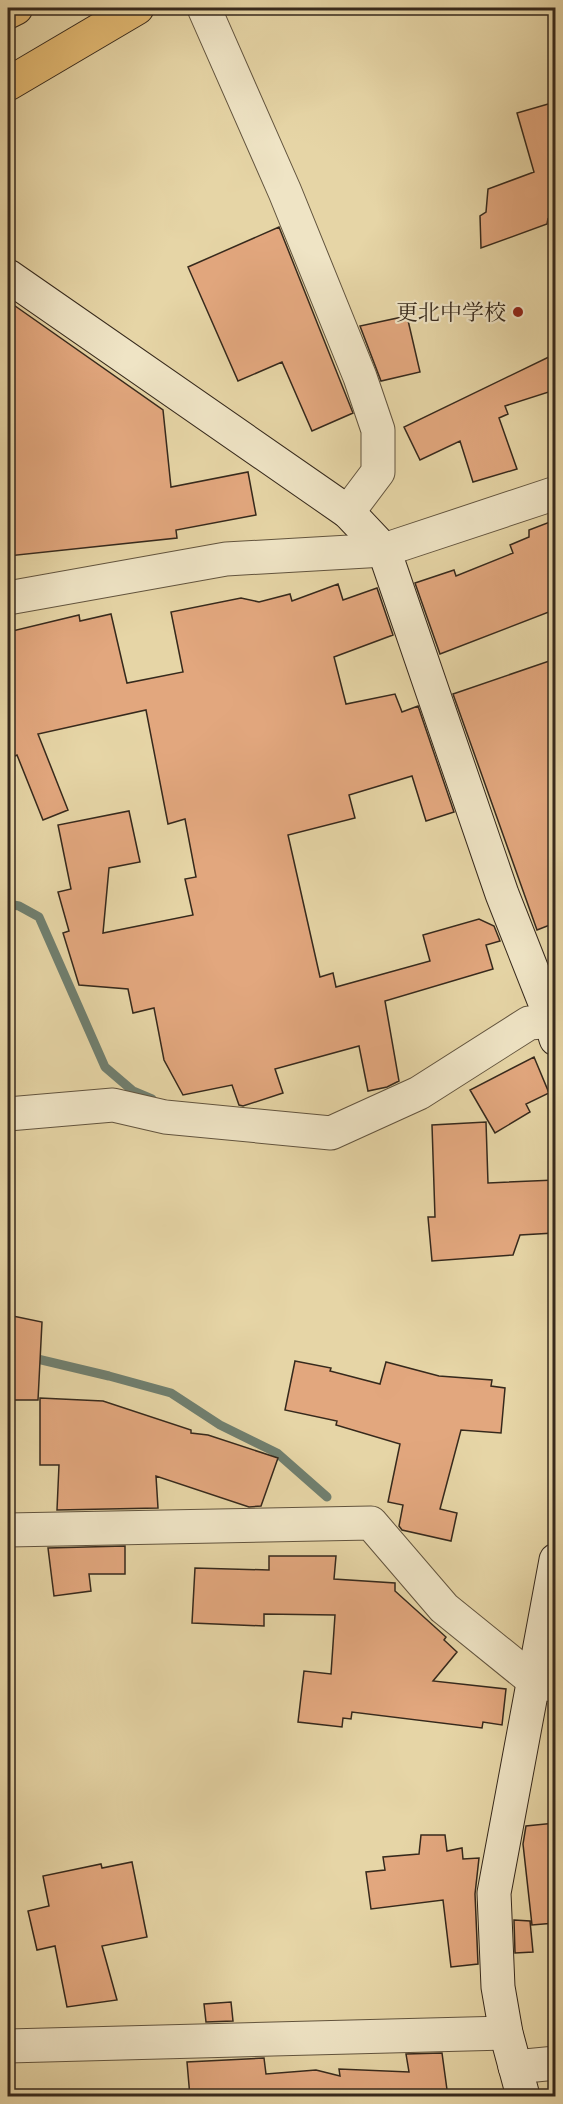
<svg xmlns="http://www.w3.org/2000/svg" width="563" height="2104" font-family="'IM FELL Great Primer','Noto Serif JP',serif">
<rect width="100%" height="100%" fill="#e6d5a6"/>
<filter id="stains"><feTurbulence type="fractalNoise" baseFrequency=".00333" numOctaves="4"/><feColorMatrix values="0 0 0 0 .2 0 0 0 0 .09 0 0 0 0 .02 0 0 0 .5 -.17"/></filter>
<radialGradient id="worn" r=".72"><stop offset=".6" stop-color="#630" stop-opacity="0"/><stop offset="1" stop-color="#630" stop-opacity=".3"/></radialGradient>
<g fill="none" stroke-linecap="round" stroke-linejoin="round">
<!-- stream -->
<path stroke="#707f6f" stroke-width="9" d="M8,904L19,906L39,917L105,1067L133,1091L152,1099
M8,1352L109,1376L171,1393L220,1425L277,1453L327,1497"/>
</g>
<!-- building -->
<path fill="#e2a77e" stroke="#36291c" stroke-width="1.5" d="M555,102V221L549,222L548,218L547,224L481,248L480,216L486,212L488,189L534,172L517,113Z
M279,227L353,413L312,431L282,362L238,381L188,267Z
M8,301L163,410L171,487L248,472L256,515L176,530L177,538L8,556Z
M407,316L420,372L381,381L360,326Z
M555,354V390L505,406L508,414L499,418L517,469L473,482L460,441L420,460L404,427Z
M555,520L554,610L440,654L415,583L454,570L456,576L513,553L510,545L529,537V530Z
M338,584L343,600L377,588L393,635L334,657L346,704L395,694L402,712L418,706L454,812L426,821L412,776L349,795L355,818L288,835L320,977L333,973L336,987L430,961L423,935L479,919L494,926L500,941L486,945L493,969L385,1001L399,1081L387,1087L368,1091L359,1046L275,1069L283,1093L243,1106L239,1105L232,1085L183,1095L164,1060L154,1008L133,1013L128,989L79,985L63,933L69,931L58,892L71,889L58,825L129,811L140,862L109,868L103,933L193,915L185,879L196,877L185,819L168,824L146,710L38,734L68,810L43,820L17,755L13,757L8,742V632L79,615L80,621L111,614L127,683L183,672L171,612L241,598L259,602L290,594L292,601Z
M555,659V923L537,930L453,694Z
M534,1057L549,1093L526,1104L530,1112L495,1133L470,1090Z
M486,1122L488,1183L555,1180V1206H553L554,1233L520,1235L513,1255L432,1261L428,1217H435L432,1125Z
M8,1315L42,1322L38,1400H8Z
M295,1361L331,1368L330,1371L380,1384L386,1362L439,1376L492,1380L491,1386L505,1388L501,1433L461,1430L440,1509L457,1513L451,1541L402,1530L399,1526L403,1505L388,1502L400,1444L336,1425L337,1421L285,1410Z
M40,1398L103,1401L191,1430V1433L208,1435L278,1458L261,1506L249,1507L156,1476L158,1508L57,1510L59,1465H40Z
M125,1546V1574H89L91,1591L54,1596L48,1548Z
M269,1556H336L334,1579L395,1583V1591L446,1637L444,1640L457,1652L433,1681L506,1689L502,1725L483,1722L482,1728L352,1712L351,1719L343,1718L342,1727L298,1722L304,1671L331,1674L335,1615L264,1614V1626L192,1623L195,1568L269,1570Z
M555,1823V1923L532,1925L523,1844L526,1826Z
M421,1835H445L447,1851L462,1848L463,1859L479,1858L475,1894L478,1964L451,1967L443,1900L371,1909L366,1872L385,1870L383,1857L419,1854Z
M132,1862L147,1937L102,1946L117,2000L67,2007L55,1946L37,1950L28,1911L49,1906L43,1876L101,1864L102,1868Z
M514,1920L530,1921L533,1952L515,1953Z
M231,2002L233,2021L206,2022L204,2004Z
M442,2053L448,2097H190L187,2062L264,2058L266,2074L316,2070L340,2076L339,2069L409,2072L406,2054Z"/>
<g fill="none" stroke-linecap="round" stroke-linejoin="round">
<!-- street casing -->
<g stroke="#62543e" stroke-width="35">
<path id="street" d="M204,8L285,192L360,377L378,430V472L348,512
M8,598L226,559L384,550L556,493
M8,1114L113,1105L165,1117L331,1133L419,1093L529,1023L556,1021
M8,1530L371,1523L444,1608L533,1680L556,1686
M8,2046L506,2033
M515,2067L556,2063"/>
</g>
<!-- secondary casing -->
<g stroke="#36291c" stroke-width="35">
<path id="secondary" d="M8,276L348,512L384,550L502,894L545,1003L556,1039
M523,2096L506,2033L498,1987L494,1893L556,1560"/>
</g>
<!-- highway casing -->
<g stroke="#36291c" stroke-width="35">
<path id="highway" d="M8,12L16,8
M8,84L137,8"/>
</g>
<!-- street -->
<use href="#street" stroke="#efe4c5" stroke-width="33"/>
<!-- secondary -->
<use href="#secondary" stroke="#efe4c5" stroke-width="33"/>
<!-- highway -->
<use href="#highway" stroke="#e3ba73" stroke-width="33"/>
</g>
<!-- markers -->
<circle fill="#8f2418" stroke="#efe4c5" stroke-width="2" cx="518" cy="312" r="6"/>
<g text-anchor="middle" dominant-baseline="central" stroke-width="4.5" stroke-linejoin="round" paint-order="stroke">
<!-- poi labels -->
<g font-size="22" fill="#36291c" stroke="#efe4c5" text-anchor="end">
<text x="506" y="312">更北中学校</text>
</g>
</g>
<!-- margin -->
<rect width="563" height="2104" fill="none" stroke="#e6d5a6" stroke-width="30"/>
<rect x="9" y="9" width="545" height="2086" fill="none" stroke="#36291c" stroke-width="3"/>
<rect x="15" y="15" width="533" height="2074" fill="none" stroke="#36291c" stroke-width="1.5"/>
<rect width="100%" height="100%" filter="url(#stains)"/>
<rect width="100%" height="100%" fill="url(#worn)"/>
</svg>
